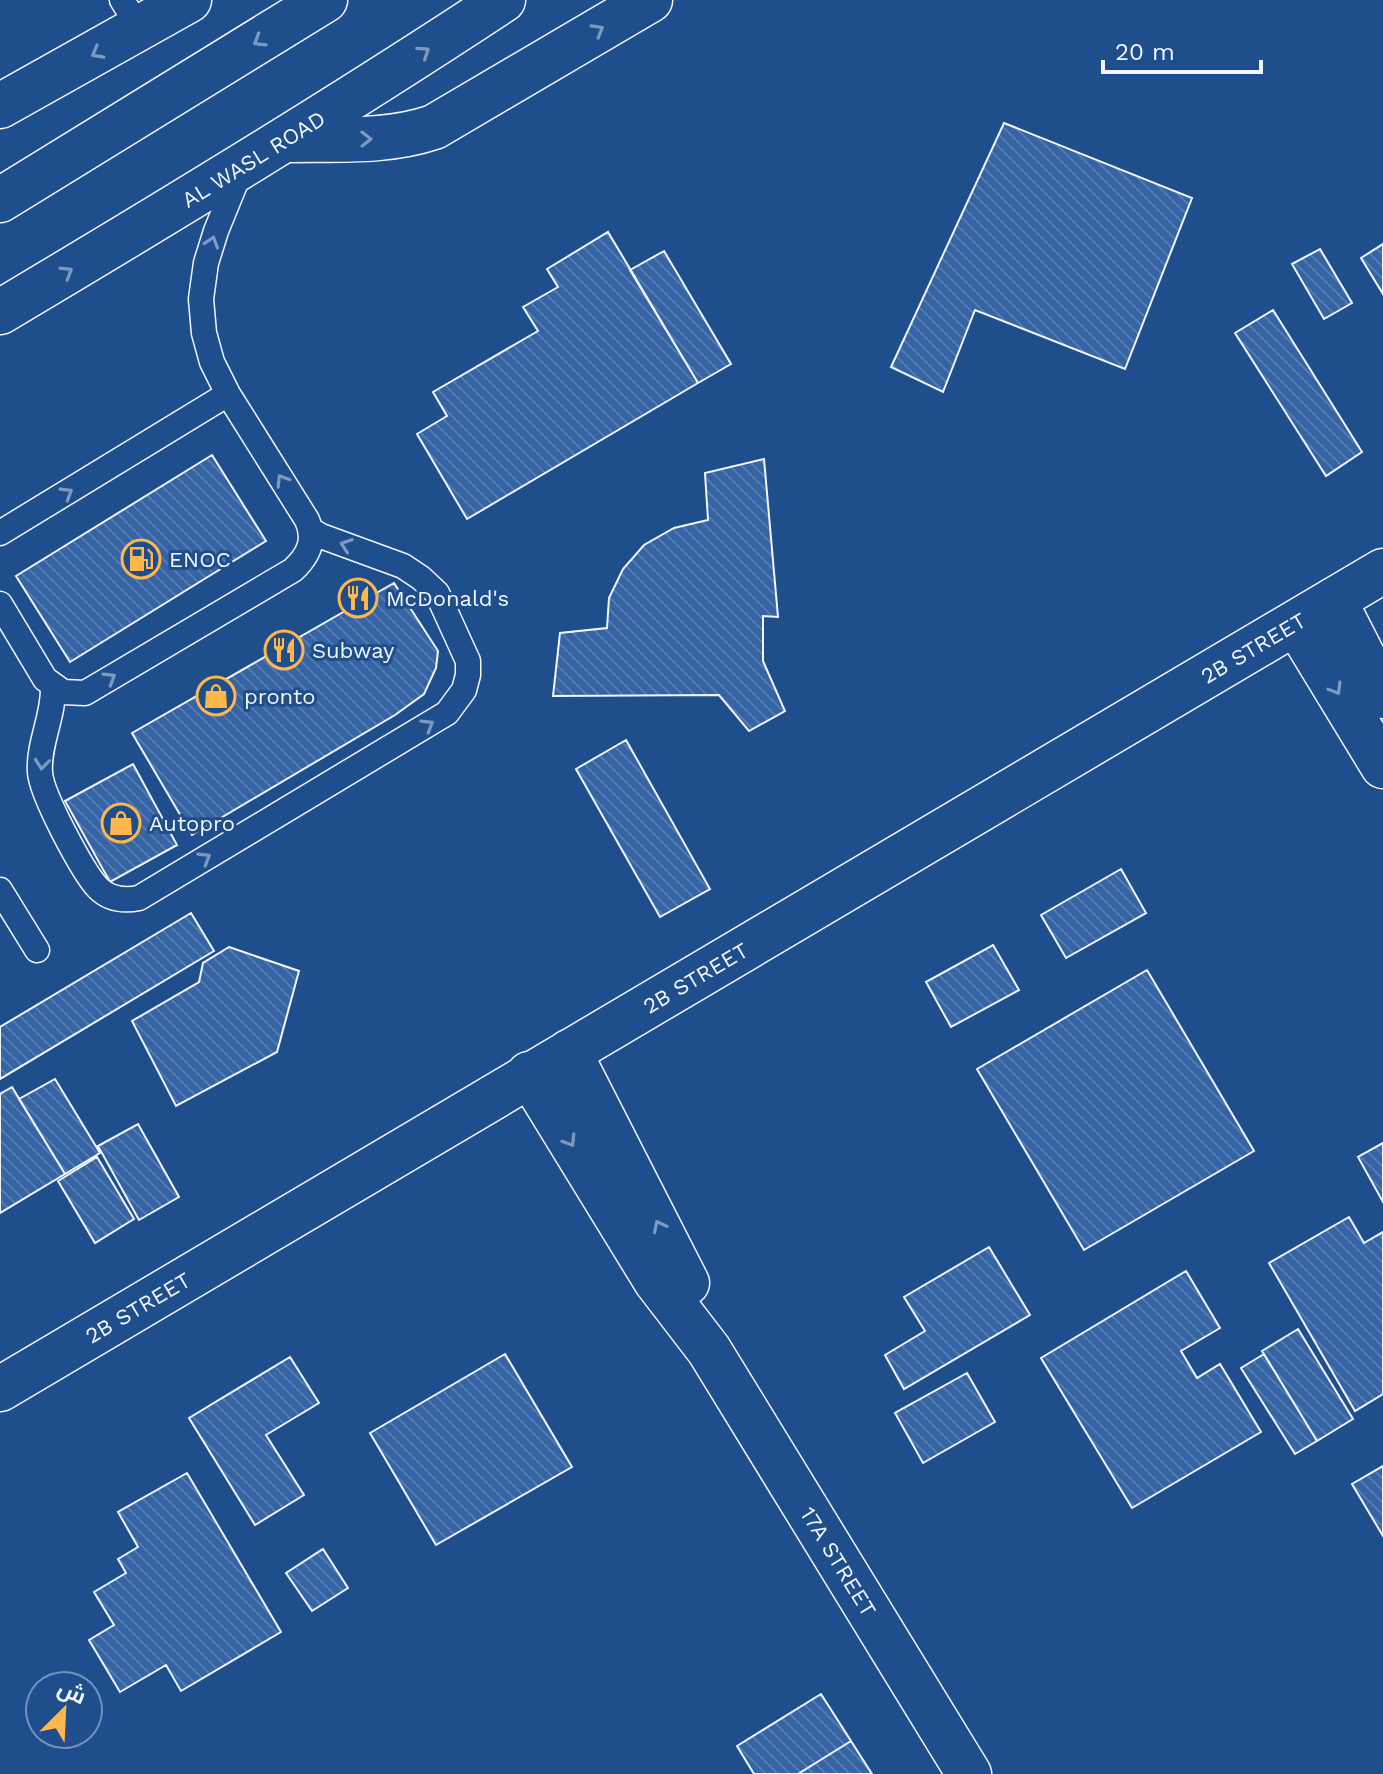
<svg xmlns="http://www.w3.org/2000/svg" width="1383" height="1774" font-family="'Work Sans',Cairo,sans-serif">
<defs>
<pattern id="building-back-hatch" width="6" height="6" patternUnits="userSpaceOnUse" patternTransform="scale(2)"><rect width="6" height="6" fill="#3563a3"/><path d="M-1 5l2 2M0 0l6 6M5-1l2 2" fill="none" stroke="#537ab1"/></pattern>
</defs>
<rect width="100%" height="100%" fill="#1f4e8c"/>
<!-- building -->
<path fill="url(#building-back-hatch)" stroke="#f2f6ff" stroke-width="2" d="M1004,123L1192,198L1125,369L975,310L943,392L891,367Z
M608,232L698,383L467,519L417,434L447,416L433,392L538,331L523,307L558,287L547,269Z
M1383,244V294L1361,258Z
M1320,249L1352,303L1324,319L1292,264Z
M664,251L731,364L698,383L630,270Z
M1273,310L1362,452L1326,476L1235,333Z
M212,455L266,541L70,662L16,576Z
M764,459L778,617L763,616V661L785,711L749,731L719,695L553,696L560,633L607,628L609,598L623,569L644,545L674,528L708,520L705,473Z
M394,583L438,651L436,668L424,694L395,715L192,835L132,733Z
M626,740L710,889L660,917L576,769Z
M133,764L177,845L110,882L65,801Z
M1121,869L1146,913L1066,958L1041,915Z
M191,913L214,951L0,1079V1027Z
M993,945L1019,990L951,1027L926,982Z
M229,947L299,971L277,1052L176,1106L132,1021L199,982L203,963Z
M1147,970L1254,1151L1084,1250L977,1069Z
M55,1079L100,1153L65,1174L19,1099Z
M12,1087L65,1174L0,1213V1094Z
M138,1124L179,1197L139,1220L98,1146Z
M1383,1143V1202L1358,1157Z
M97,1157L134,1219L95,1243L58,1181Z
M1349,1217L1364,1243L1383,1232V1394L1355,1411L1269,1263Z
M989,1247L1030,1315L904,1389L885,1355L925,1331L904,1297Z
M1186,1271L1220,1328L1181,1351L1197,1378L1220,1364L1261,1432L1132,1508L1041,1358Z
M1298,1329L1353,1419L1317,1441L1262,1351Z
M505,1354L572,1467L436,1545L370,1433Z
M1264,1354L1317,1441L1295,1454L1241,1368Z
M290,1357L319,1403L266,1435L304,1495L255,1525L189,1418Z
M967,1373L995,1422L923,1463L895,1413Z
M1383,1466V1536L1352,1484Z
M187,1473L281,1632L181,1691L166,1665L120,1692L89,1640L114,1625L94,1592L126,1573L118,1559L138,1547L118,1512Z
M323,1549L348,1588L312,1611L286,1573Z
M821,1694L851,1741L798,1774H754L737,1746Z
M851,1741L872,1774H798Z"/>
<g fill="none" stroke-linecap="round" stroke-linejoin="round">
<!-- service casing -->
<g stroke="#f2f6ff" stroke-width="27">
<path id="service" d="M122,0L140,29
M0,533L228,394
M0,604L45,679L63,692L85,693L293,570C309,555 316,540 307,520L228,394L212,362L204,333L201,299L206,263L216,231L240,172
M53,687C54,716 38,744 40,772C41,794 83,872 98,888C109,899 124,901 139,898L447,713L464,690L468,675V661L437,593L421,578L403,566L321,536L311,530
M0,890L37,950"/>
</g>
<!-- minor casing -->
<g stroke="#f2f6ff" stroke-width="47">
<g id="minor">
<path d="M0,106L189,0"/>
<path d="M288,140C337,139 387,143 434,127L650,0"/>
<path d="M1334,600L1383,696"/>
<path d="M1296,623L1383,766"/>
<path d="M569,1052L687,1283"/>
<path id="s1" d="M529,1074L656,1281L709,1350L969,1774"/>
<path id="s2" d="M0,1389L1383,571"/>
</g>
</g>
<!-- primary casing -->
<g stroke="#f2f6ff" stroke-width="47">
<g id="primary">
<path d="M0,200L325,0"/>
<path id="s3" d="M0,312C170,211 338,109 503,0"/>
</g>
</g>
<!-- service -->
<use href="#service" stroke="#1f4e8c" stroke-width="24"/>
<!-- minor -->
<use href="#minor" stroke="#1f4e8c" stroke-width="44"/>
<!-- primary -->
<use href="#primary" stroke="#1f4e8c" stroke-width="44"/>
</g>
<!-- one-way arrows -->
<defs><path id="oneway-chevron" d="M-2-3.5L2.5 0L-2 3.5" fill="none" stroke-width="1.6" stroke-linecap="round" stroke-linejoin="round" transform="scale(2)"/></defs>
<g stroke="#7e9ac0">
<use href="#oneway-chevron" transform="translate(598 30) rotate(-30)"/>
<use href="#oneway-chevron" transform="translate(259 41) rotate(148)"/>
<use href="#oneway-chevron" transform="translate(424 52) rotate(-34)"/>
<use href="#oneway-chevron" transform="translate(97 53) rotate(151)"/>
<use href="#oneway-chevron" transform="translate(366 139) rotate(-1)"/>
<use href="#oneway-chevron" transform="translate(212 242) rotate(-72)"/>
<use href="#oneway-chevron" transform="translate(67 272) rotate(-31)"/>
<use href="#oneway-chevron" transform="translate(282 480) rotate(-122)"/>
<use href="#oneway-chevron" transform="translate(67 493) rotate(-31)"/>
<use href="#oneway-chevron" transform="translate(346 545) rotate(-161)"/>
<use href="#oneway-chevron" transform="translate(110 678) rotate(-31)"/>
<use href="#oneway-chevron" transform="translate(1336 689) rotate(59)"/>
<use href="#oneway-chevron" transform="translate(428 725) rotate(-31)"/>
<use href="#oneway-chevron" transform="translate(42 764) rotate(96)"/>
<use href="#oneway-chevron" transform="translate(205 858) rotate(-31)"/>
<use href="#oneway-chevron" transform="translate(570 1141) rotate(58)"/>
<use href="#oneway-chevron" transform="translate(659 1226) rotate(-117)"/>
</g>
<!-- icons -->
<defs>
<g id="fuel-ring" transform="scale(2)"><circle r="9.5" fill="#1f4e8c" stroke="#ffb74d" stroke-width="1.5"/><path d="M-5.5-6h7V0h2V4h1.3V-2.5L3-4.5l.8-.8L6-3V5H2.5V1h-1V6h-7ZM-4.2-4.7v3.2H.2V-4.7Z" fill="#ffb74d"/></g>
<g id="restaurant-ring" transform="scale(2)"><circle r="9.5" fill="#1f4e8c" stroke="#ffb74d" stroke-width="1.5"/><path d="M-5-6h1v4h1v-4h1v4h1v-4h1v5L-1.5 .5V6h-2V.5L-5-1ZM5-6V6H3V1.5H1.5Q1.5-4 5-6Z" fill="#ffb74d"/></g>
<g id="shop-ring" transform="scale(2)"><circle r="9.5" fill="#1f4e8c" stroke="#ffb74d" stroke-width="1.5"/><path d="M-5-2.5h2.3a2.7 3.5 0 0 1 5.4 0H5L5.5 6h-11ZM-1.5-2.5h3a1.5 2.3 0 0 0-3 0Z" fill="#ffb74d"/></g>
</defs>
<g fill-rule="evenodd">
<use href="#fuel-ring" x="141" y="559"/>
<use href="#restaurant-ring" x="358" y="598"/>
<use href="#restaurant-ring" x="284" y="650"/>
<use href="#shop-ring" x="216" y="696"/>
<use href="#shop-ring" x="121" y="823"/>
</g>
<g text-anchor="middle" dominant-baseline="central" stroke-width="6" stroke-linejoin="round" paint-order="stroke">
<!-- street labels -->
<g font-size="22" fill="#f2f6ff" stroke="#1f4e8c">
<text stroke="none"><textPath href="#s3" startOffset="296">AL WASL ROAD</textPath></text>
<text stroke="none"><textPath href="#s2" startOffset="1456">2B STREET</textPath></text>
<text stroke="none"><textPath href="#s2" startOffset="808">2B STREET</textPath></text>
<text stroke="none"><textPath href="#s2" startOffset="160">2B STREET</textPath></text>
<text stroke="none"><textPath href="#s1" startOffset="578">17A STREET</textPath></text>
</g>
<!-- poi labels -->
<g font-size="22" fill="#f2f6ff" stroke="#1f4e8c" text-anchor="start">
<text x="169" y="559">ENOC</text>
<text x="386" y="598">McDonald's</text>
<text x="312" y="650">Subway</text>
<text x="244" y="696">pronto</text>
<text x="149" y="823">Autopro</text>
</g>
</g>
<!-- north arrow -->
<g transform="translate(64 1710) rotate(24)"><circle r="38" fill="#1f4e8c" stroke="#7391ba" stroke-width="2"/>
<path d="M0-6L14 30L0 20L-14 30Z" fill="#ffb74d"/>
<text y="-12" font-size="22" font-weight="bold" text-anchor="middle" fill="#f2f6ff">ش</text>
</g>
<!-- scale -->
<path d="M1103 60v12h158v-12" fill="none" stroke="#f2f6ff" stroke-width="4"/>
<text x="1115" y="60" font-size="24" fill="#f2f6ff" stroke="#1f4e8c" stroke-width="6" paint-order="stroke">20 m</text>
</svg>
